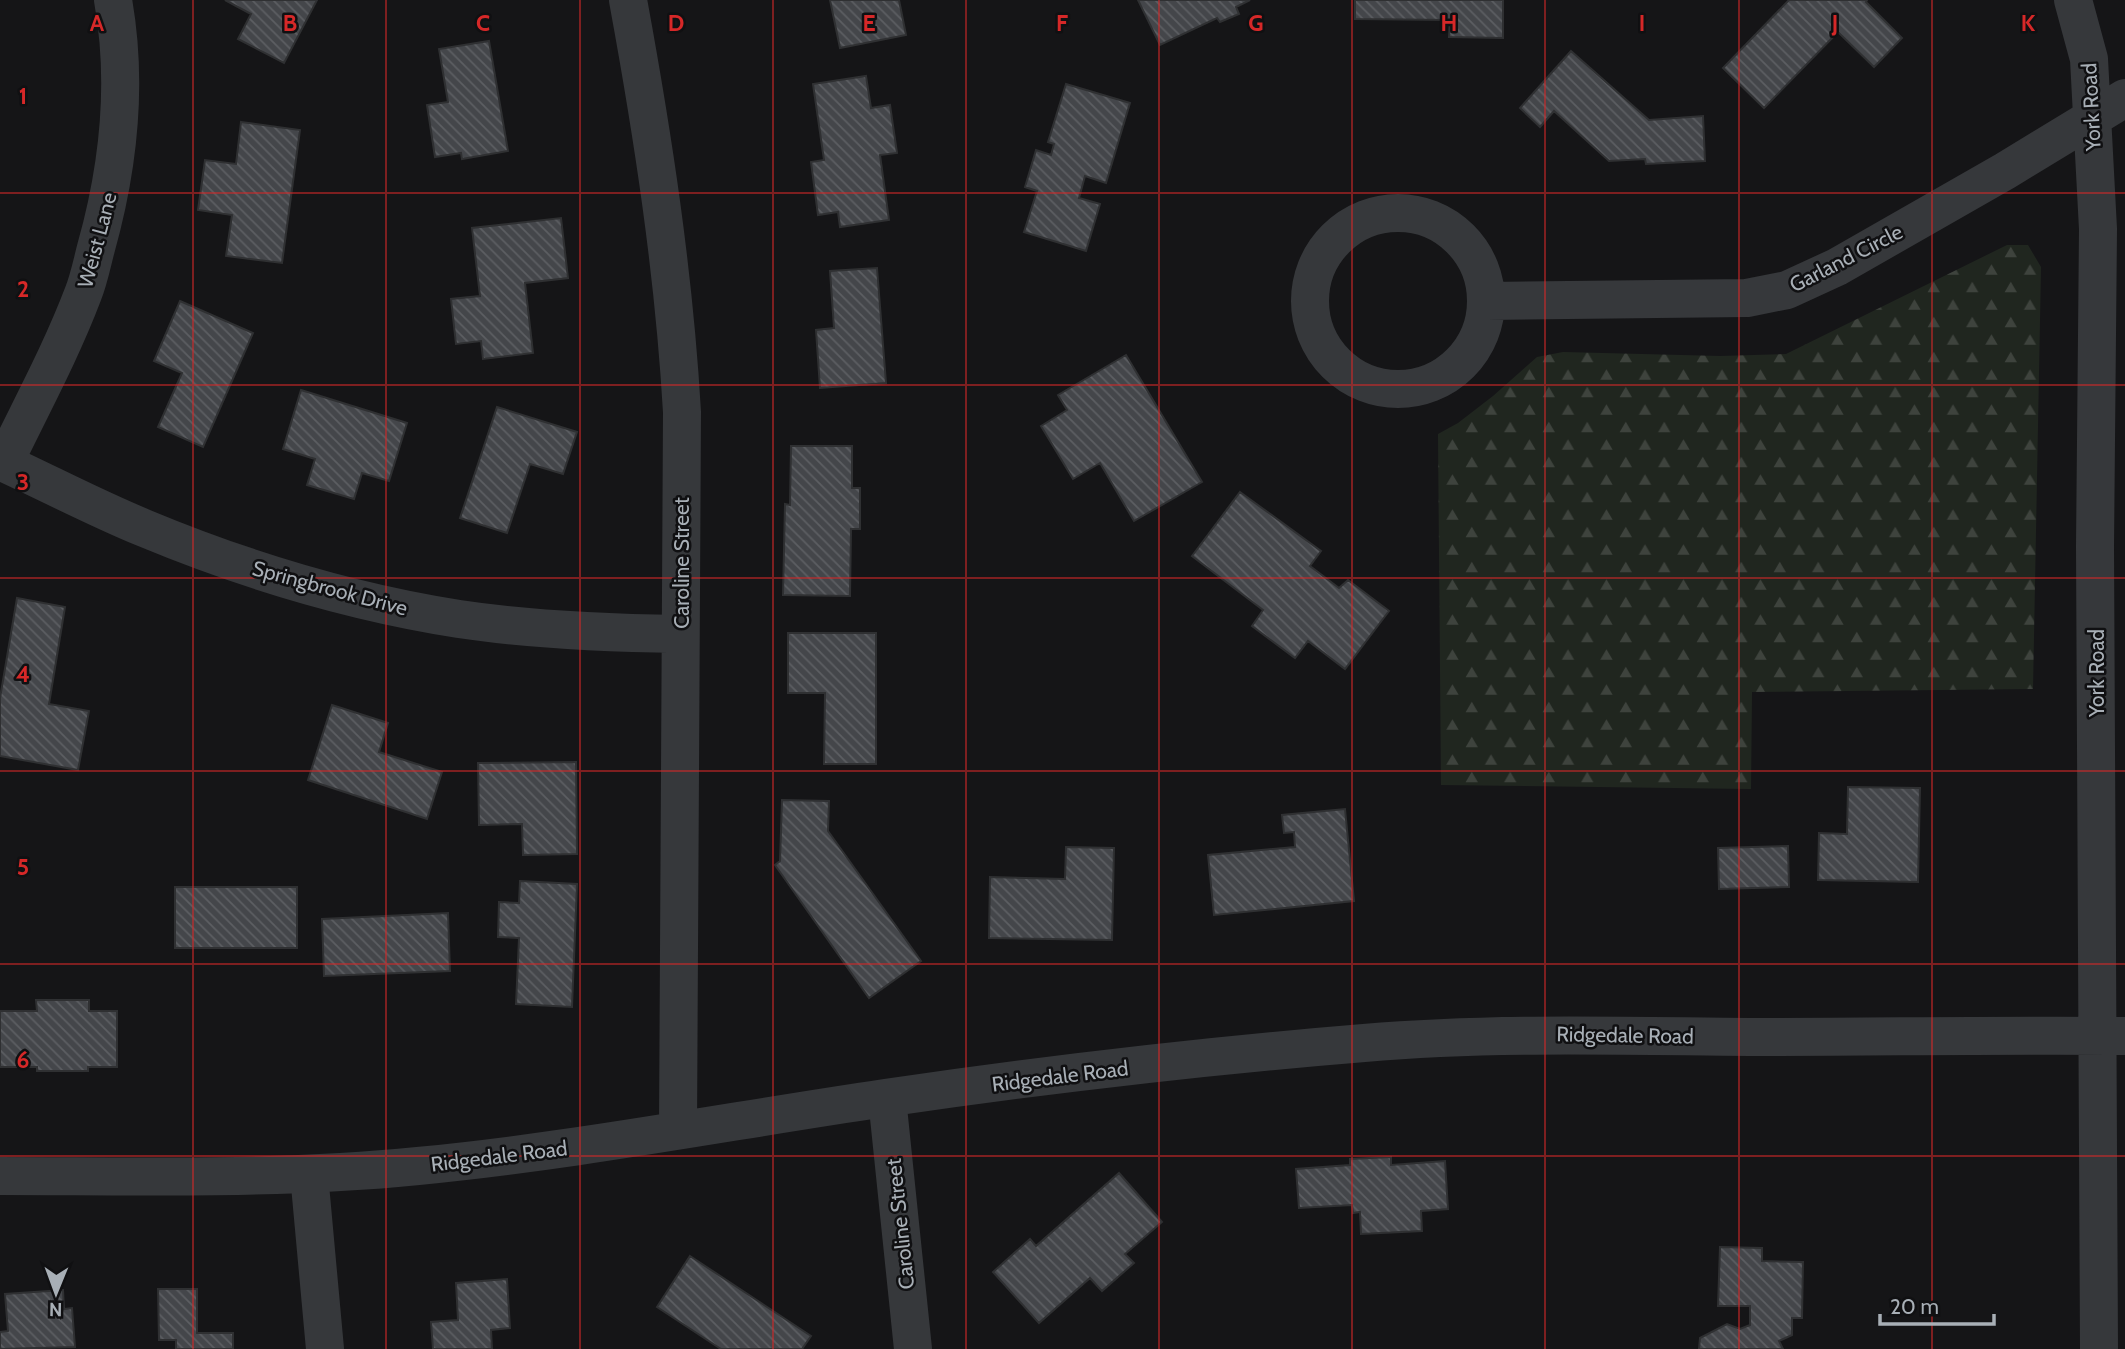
<svg xmlns="http://www.w3.org/2000/svg" width="2125" height="1349" font-family="Cabin,sans-serif">
<defs>
<pattern id="forest-firs" width="22" height="20" patternUnits="userSpaceOnUse" patternTransform="scale(1.75)"><rect width="22" height="20" fill="#20261f"/><path d="M5 1l3.5 6h-7zM16 11l3.5 6h-7z" fill="#3e433d"/></pattern>
<pattern id="building-back-hatch" width="6" height="6" patternUnits="userSpaceOnUse" patternTransform="scale(1.75)"><rect width="6" height="6" fill="#44464a"/><path d="M-1 5l2 2M0 0l6 6M5-1l2 2" fill="none" stroke="#5c5e62"/></pattern>
</defs>
<rect width="100%" height="100%" fill="#151517"/>
<!-- forest -->
<path fill="url(#forest-firs)" d="M2007,245H2028L2041,267L2033,689L1752,692L1751,789L1441,785L1438,434L1458,423L1493,396L1537,357L1563,352L1720,356L1786,354Z"/>
<!-- building -->
<path fill="url(#building-back-hatch)" stroke="#2f3032" stroke-width="2" d="M225,0H317L284,63L238,39L251,14Z
M830,0H899L906,35L840,48Z
M1138,0H1250L1236,7L1239,14L1220,22L1217,18L1160,45Z
M1355,0H1503V38L1449,37L1450,20L1355,19Z
M1789,0H1867L1866,2L1902,38L1874,67L1838,32L1764,108L1723,68Z
M489,41L508,151L462,159L461,153L435,157L427,105L448,102L439,49Z
M1571,51L1649,120L1703,116L1705,161L1646,164L1645,159L1609,161L1554,111L1540,127L1520,108Z
M866,76L871,108L890,105L897,153L880,155L889,220L840,227L838,212L818,215L811,162L824,160L813,84Z
M1066,84L1130,103L1106,183L1085,176L1079,198L1100,204L1086,251L1024,232L1037,191L1025,187L1036,150L1051,155L1054,144L1048,142Z
M241,122L300,130L282,263L226,256L232,215L198,210L205,160L236,164Z
M561,218L568,278L525,283L533,353L483,359L481,341L456,344L451,299L480,296L472,228Z
M877,268L886,383L820,388L816,330L834,328L830,271Z
M180,301L253,333L203,447L158,427L182,373L154,361Z
M1126,355L1202,482L1134,521L1100,463L1073,479L1041,426L1067,410L1058,395Z
M301,390L407,423L389,481L362,473L354,499L307,485L315,459L283,449Z
M497,407L577,432L563,474L530,464L507,533L460,518Z
M791,446H852V488H860V529H851L850,596L783,595L785,504L790,505Z
M1240,492L1321,551L1310,566L1339,588L1348,580L1389,611L1345,669L1308,641L1295,658L1252,626L1263,610L1192,556Z
M17,598L65,607L49,704L89,711L78,770L0,756V698Z
M788,633H876V764H824L825,693H788Z
M332,705L388,723L379,752L442,772L427,819L308,780Z
M576,762L577,854L523,855L522,824L479,825L478,763Z
M1848,787L1920,788L1918,882L1818,880L1819,833L1847,834Z
M782,800L829,801L828,831L921,961L869,998L775,865L780,861Z
M1345,809L1354,901L1214,915L1208,855L1295,847L1294,832L1284,833L1282,815Z
M1788,846L1789,887L1719,889L1718,848Z
M1066,847L1114,848L1112,940L989,938L990,877L1065,879Z
M520,881L577,884L572,1007L516,1004L519,938L498,937L499,902L519,903Z
M175,887H297V948H175Z
M448,913L450,971L324,976L322,919Z
M36,1000H89V1011H117V1067H88V1071H37V1067H0V1011H37Z
M1391,1157V1165L1445,1161L1448,1209L1421,1211L1422,1231L1361,1234L1360,1212L1353,1213L1352,1205L1299,1208L1296,1169L1350,1165V1159Z
M1119,1173L1162,1222L1125,1254L1134,1263L1102,1291L1090,1278L1039,1323L993,1272L1030,1239L1036,1246Z
M1720,1247L1762,1248V1261L1803,1262L1802,1318H1792V1335L1779,1341L1783,1349H1699L1700,1338L1727,1324L1740,1329L1750,1325V1306H1718Z
M690,1256L811,1336L802,1349H721L657,1307Z
M507,1279L510,1328L491,1330L492,1349H433L431,1322L458,1320L456,1283Z
M158,1289H197V1333H233V1349H176V1340H159Z
M63,1290L64,1309L72,1308L75,1347L0,1349V1332L8,1331L5,1294Z"/>
<g fill="none" stroke-linecap="round" stroke-linejoin="round">
<!-- minor -->
<path stroke="#36383b" stroke-width="38" d="M628,0C653,136 674,273 682,412L678,1130
M2073,0L2089,59L2098,229L2095,547L2099,1349
M1310 301a88 88 0 1 1 176 0a88 88 0 1 1-176 0Z
M1487,301L1747,298L1787,290L1837,267L2005,171L2125,98
M0,461C48,483 95,508 144,528C245,570 351,602 459,619C532,630 606,633 680,634
M4,463C31,407 61,352 83,294C89,279 92,263 96,248C119,166 128,84 113,0
M887,1098L913,1349
M309,1174L325,1349
M0,1176C139,1176 279,1180 418,1166C574,1151 729,1121 885,1098C1043,1075 1204,1056 1364,1043C1492,1032 1621,1036 1750,1037C1875,1037 2000,1035 2125,1036"/>
</g>
<!-- grid -->
<path fill="none" stroke="#d62828" stroke-width="2" stroke-opacity="0.55" d="M193,0V1349M386,0V1349M580,0V1349M773,0V1349M966,0V1349M1159,0V1349M1352,0V1349M1545,0V1349M1739,0V1349M1932,0V1349M0,193H2125M0,385H2125M0,578H2125M0,771H2125M0,964H2125M0,1156H2125"/>
<g text-anchor="middle" dominant-baseline="central" stroke-width="5" stroke-linejoin="round" paint-order="stroke">
<!-- street labels -->
<g font-size="21" fill="#a8afb6" stroke="#101012">
<text transform="translate(2091 107) rotate(-93)">York Road</text>
<text transform="translate(97 240) rotate(-75)">Weist Lane</text>
<text transform="translate(1846 258) rotate(-27)">Garland Circle</text>
<text transform="translate(681 563) rotate(-90)">Caroline Street</text>
<text transform="translate(330 588) rotate(15)">Springbrook Drive</text>
<text transform="translate(2096 673) rotate(-90)">York Road</text>
<text transform="translate(1625 1035) rotate(1)">Ridgedale Road</text>
<text transform="translate(1060 1076) rotate(-7)">Ridgedale Road</text>
<text transform="translate(499 1156) rotate(-7)">Ridgedale Road</text>
<text transform="translate(900 1224) rotate(-96)">Caroline Street</text>
</g>
</g>
<g font-size="23" text-anchor="middle" font-weight="bold" fill="#d62828" stroke="#101012" stroke-width="5" stroke-linejoin="round" paint-order="stroke">
<text x="97" y="31">A</text>
<text x="290" y="31">B</text>
<text x="483" y="31">C</text>
<text x="676" y="31">D</text>
<text x="869" y="31">E</text>
<text x="1062" y="31">F</text>
<text x="1256" y="31">G</text>
<text x="1449" y="31">H</text>
<text x="1642" y="31">I</text>
<text x="1835" y="31">J</text>
<text x="2028" y="31">K</text>
<text x="23" y="104">1</text>
<text x="23" y="297">2</text>
<text x="23" y="490">3</text>
<text x="23" y="682">4</text>
<text x="23" y="875">5</text>
<text x="23" y="1068">6</text>
</g>
<!-- north arrow -->
<g transform="translate(56 1293) rotate(181)" stroke="#101012" stroke-width="5" paint-order="stroke">
<path d="M0-5L12 26L0 18L-12 26Z" fill="#a8afb6"/>
<text y="-10" font-size="19" font-weight="bold" text-anchor="middle" fill="#a8afb6">N</text>
</g>
<!-- scale -->
<path d="M1880 1314v10h114v-10" fill="none" stroke="#a8afb6" stroke-width="3.5"/>
<text x="1890" y="1314" font-size="21" fill="#a8afb6" stroke="#101012" stroke-width="5" paint-order="stroke">20 m</text>
</svg>
